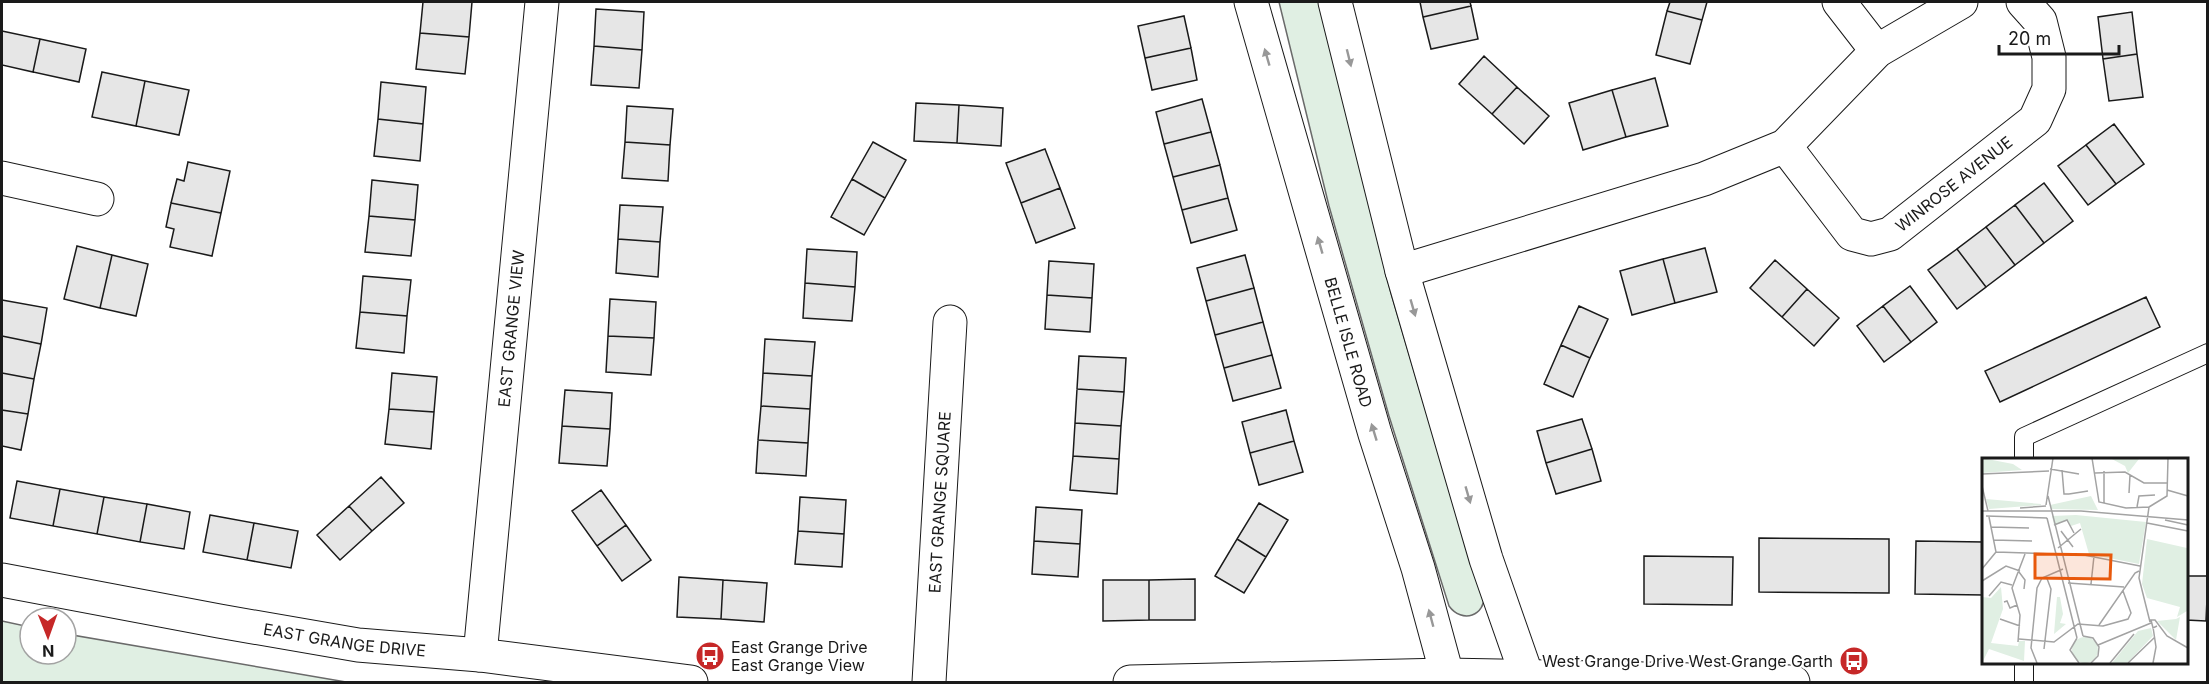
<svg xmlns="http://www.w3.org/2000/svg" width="2209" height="684" font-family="Inter,sans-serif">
<rect width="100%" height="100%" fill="#fff"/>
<!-- green -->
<path fill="#e0efe3" stroke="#6a6a6a" stroke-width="1.5" d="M1279,2H1319L1391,293L1423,401L1484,594C1486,616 1462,624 1449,606L1389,416L1329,206Z
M2,621L30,627V654H66V634L346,682H2Z"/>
<!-- building -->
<path fill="#e6e6e6" stroke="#1a1a1a" stroke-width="1.5" d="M423,2H472L469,37L420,33Z
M1420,2H1470L1471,6L1423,17Z
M1670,2H1707L1702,20L1667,11Z
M1471,6L1478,39L1431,49L1423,17Z
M596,9L644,12L642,50L594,46Z
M1667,11L1702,20L1690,64L1656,55Z
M2132,12L2137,54L2103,59L2098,17Z
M1184,16L1191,48L1145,58L1138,26Z
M2,31L40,39L33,72L2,65Z
M420,33L469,37L465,74L416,69Z
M40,39L86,49L79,82L33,72Z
M594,46L642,50L639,88L591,85Z
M1191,48L1197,80L1152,90L1145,58Z
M2137,54L2143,97L2109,101L2103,59Z
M1484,56L1517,87L1492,114L1459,84Z
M102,72L145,81L136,126L92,117Z
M1655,78L1668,126L1626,137L1612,90Z
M145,81L189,90L179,135L136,126Z
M381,82L426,87L423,124L378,119Z
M1517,87L1549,116L1524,144L1492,114Z
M1612,90L1626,137L1583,150L1569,103Z
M1202,99L1211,132L1164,144L1156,112Z
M916,103L959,105L957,143L914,141Z
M959,105L1003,108L1001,146L957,143Z
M627,106L673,109L670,145L625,142Z
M378,119L423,124L420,161L374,156Z
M2114,124L2144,164L2116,184L2086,145Z
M1211,132L1220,165L1173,177L1164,144Z
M625,142L670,145L668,181L622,178Z
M873,142L906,160L885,198L852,179Z
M2086,145L2116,184L2088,205L2058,166Z
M1045,149L1060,188L1021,203L1006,163Z
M188,162L230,171L221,213L171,203L177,179L184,181Z
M1220,165L1228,198L1182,210L1173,177Z
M852,179L885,198L864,235L831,217Z
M372,180L418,185L415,220L369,216Z
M2044,183L2073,221L2044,243L2015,205Z
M1060,188L1075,228L1036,243L1021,203Z
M1228,198L1237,230L1191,243L1182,210Z
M171,203L221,213L212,256L170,247L174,229L166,227Z
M620,205L663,207L660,242L618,239Z
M2015,205L2044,243L2015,265L1986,227Z
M369,216L415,220L411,256L365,252Z
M1986,227L2015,265L1986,287L1957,249Z
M618,239L660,242L658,277L616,273Z
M77,246L112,255L100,308L64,299Z
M1705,248L1717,292L1675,303L1663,259Z
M807,249L857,252L855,287L805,283Z
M1957,249L1986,287L1957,309L1928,270Z
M112,255L148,264L136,316L100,308Z
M1245,255L1254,288L1206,301L1197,268Z
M1663,259L1675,303L1632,315L1620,271Z
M1775,260L1807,289L1782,317L1750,288Z
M1049,261L1094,264L1092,298L1047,295Z
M363,276L411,280L407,316L360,312Z
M805,283L855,287L852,321L803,318Z
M1910,286L1937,322L1911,342L1883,306Z
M1254,288L1263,322L1215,335L1206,301Z
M1807,289L1839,318L1814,346L1782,317Z
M1047,295L1092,298L1090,332L1045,329Z
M2146,297L2160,327L2000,402L1985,371Z
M610,299L656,302L654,338L608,336Z
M2,300L47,308L41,344L2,336Z
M1579,306L1608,319L1590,358L1561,345Z
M1883,306L1911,342L1884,362L1857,326Z
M360,312L407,316L404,353L356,348Z
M1263,322L1272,355L1224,368L1215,335Z
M2,336L41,344L34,379L2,373Z
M608,336L654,338L651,375L606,372Z
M765,339L815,342L812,376L763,373Z
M1561,345L1590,358L1573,397L1544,384Z
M1272,355L1281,388L1233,401L1224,368Z
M1079,356L1126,358L1124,392L1077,389Z
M2,373L34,379L28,414L2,410Z
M392,373L437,377L434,412L389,409Z
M763,373L812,376L810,409L761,406Z
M1077,389L1124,392L1121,426L1075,423Z
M565,390L612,393L610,429L562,426Z
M761,406L810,409L808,443L758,440Z
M389,409L434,412L431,449L385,444Z
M2,410L28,414L21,450L2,446Z
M1286,410L1294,441L1250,453L1242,422Z
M1582,419L1592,449L1546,463L1537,431Z
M1075,423L1121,426L1119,459L1073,456Z
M562,426L610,429L607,466L559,463Z
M758,440L808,443L806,476L756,473Z
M1294,441L1303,472L1259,485L1250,453Z
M1592,449L1601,481L1556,494L1546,463Z
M1073,456L1119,459L1117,494L1070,490Z
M381,477L404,503L372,531L349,506Z
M17,481L60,489L53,526L10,518Z
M60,489L104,497L97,534L53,526Z
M601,490L626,525L597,546L572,511Z
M104,497L147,504L140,542L97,534Z
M800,497L846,500L844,534L798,531Z
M1259,503L1288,520L1266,557L1237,539Z
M147,504L190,512L184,549L140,542Z
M349,506L372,531L340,560L317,535Z
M1036,507L1082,510L1080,544L1034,541Z
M210,515L254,523L247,560L203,552Z
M254,523L298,531L291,568L247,560Z
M626,525L651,560L622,581L597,546Z
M798,531L844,534L842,567L795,564Z
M1759,538L1889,539V593L1759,592Z
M1237,539L1266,557L1244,593L1215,576Z
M1034,541L1080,544L1078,577L1032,574Z
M1916,541L1984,542V595L1915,594Z
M1644,556L1733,557L1732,605L1644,604Z
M2186,576H2208L2206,621L2186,620Z
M679,577L723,580L721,619L677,617Z
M1195,579V620H1149V580Z
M723,580L767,583L764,622L721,619Z
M1103,580H1149V620L1103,621Z"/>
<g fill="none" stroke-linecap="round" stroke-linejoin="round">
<!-- lane casing -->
<g stroke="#1a1a1a" stroke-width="20">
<path id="lane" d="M2024,459V437L2208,353
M2024,682V662"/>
</g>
<!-- street casing -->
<g stroke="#1a1a1a" stroke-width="35">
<g id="street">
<path d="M1839,2L1877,51"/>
<path id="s1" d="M1785,146L1852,234L1871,239L1890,234L2035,120L2049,89V57L2040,21L2023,2"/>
<path d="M2,178L97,199"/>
<path d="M1402,271L1704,179L1785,146L1877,51L1961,2"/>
<path id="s2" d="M2,580L219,621L358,645L480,655L691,682"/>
<path id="s3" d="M480,655L542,2"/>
<path id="s4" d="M929,682L950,322"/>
<path d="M1130,682L1446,675"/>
</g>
</g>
<!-- secondary casing -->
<g stroke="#1a1a1a" stroke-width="35">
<g id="secondary">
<path id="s5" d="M1251,2L1375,434L1418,568L1449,682"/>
<path d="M1335,2L1402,271L1486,559L1529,682"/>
<path d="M1446,675L1793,682"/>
</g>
</g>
<!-- lane -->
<use href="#lane" stroke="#fff" stroke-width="18"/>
<!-- street -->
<use href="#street" stroke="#fff" stroke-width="33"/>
<!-- secondary -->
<use href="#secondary" stroke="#fff" stroke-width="33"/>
</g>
<!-- one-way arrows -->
<defs><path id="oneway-solid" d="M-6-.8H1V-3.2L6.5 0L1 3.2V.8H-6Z" transform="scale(1.5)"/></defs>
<g fill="#989898">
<use href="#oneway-solid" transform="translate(1267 57) rotate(-106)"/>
<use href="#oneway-solid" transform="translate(1349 58) rotate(76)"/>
<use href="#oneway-solid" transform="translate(1320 245) rotate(-106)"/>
<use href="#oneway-solid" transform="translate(1413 308) rotate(74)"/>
<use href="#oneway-solid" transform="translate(1374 432) rotate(-107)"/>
<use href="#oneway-solid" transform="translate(1468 495) rotate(74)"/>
<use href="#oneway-solid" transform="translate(1431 618) rotate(-105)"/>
</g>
<!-- icons -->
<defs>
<g id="bus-disc" transform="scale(1.5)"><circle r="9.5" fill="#c62828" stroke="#fff"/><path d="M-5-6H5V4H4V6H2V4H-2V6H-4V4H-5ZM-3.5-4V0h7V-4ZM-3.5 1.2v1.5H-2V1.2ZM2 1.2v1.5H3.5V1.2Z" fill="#fff"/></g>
</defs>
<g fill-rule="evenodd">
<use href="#bus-disc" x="710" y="656"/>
<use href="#bus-disc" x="1854" y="661"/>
</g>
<g text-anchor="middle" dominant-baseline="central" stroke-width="4.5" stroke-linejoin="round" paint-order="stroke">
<!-- street labels -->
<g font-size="16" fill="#1a1a1a" stroke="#fff">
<text stroke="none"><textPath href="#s1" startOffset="231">WINROSE AVENUE</textPath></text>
<text stroke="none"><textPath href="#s3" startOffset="328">EAST GRANGE VIEW</textPath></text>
<text stroke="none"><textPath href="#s5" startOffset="354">BELLE ISLE ROAD</textPath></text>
<text stroke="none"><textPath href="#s4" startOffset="180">EAST GRANGE SQUARE</textPath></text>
<text stroke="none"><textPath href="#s2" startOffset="348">EAST GRANGE DRIVE</textPath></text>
</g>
<!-- poi labels -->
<g font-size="16" fill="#1a1a1a" stroke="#fff" text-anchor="start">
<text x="731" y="647">East Grange Drive<tspan x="731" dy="18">East Grange View</tspan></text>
<text x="1833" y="661" text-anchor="end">West Grange Drive West Grange Garth</text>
</g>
</g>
<!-- overview -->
<g transform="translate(1982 458)">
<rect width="206" height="206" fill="#fff"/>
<path d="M0,0L31,6L40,12L0,15ZM128,0H155L157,1L146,15L143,8ZM109,38L116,52L69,51L68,47ZM4,41L59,46V47L7,51ZM94,57L164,64L157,106L107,96L98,65L89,68L85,62L72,67L70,58ZM165,81L205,90V153L195,159L198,149L165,140L160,126ZM19,129L21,151L9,185L36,188L37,183H43L42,203L7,191L0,205V139L9,140ZM75,139H78L81,156L78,165L84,166L72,176ZM198,159L194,182L175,163L194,161ZM169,170L171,178L145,205H130L156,173ZM90 192a13 13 0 1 1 26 0a13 13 0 1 1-26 0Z" fill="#e0efe3"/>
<path fill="none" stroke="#a3a3a3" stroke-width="1.5" d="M110,0L117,44L144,50L167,49M68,11L97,16M80,12L82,36H87M113,15L143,14L162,25H185M0,16L67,13M0,28L6,53M185,32L206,38M147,35L148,17M87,36L106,33M66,38L101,178M122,45V13M64,47L71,0M155,49L157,38L173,37M167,49L157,120L168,164M167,49L185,38L186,0M38,50L64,48M0,53H99L206,62M4,58L65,60M65,60L95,180M183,62L206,67M165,65L206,73M72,67L85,62L92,75M9,69L47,70M79,73L91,89M11,82L50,83M76,90L99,71M14,94L102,97L158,108M0,111L14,94L7,59M37,114L43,122L42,131M0,123L24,108L38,113M86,125L142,129M109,126L112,98M7,138L19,124L30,127M22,144L25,143L28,150L35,147M18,161L38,168M117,167L153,115L157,113M175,168L171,170L169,162H173L185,178L206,190M171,169L174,189L171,205M101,178L111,180L117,189L116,198L109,205M95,180L88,192L97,205M37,181L72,184L96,166L121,168L146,161L149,155L141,133M36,184L38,157L30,130L43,96M116,187L169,165M62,191L69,131L64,118M55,205L49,190L55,130L60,120L81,111M128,205L152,176M146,205L173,179"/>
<path fill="#e8590c" fill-opacity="0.15" stroke="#e8590c" stroke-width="3" d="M53,96L129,97L128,121L53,120Z"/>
<rect width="206" height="206" fill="none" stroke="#1a1a1a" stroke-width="3"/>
</g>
<!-- border -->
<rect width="2209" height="684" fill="none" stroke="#1a1a1a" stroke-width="6"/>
<!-- north arrow -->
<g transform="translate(48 636) rotate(179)"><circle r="28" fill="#ffffff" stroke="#a3a3a3" stroke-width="1.5"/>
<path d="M0-4.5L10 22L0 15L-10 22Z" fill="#c62828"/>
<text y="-9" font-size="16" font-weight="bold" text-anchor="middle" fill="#1a1a1a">N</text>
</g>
<!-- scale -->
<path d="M1999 45v9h120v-9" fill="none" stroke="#1a1a1a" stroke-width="3"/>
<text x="2008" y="45" font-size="18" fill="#1a1a1a" stroke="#ffffff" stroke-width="4.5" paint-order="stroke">20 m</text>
</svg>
